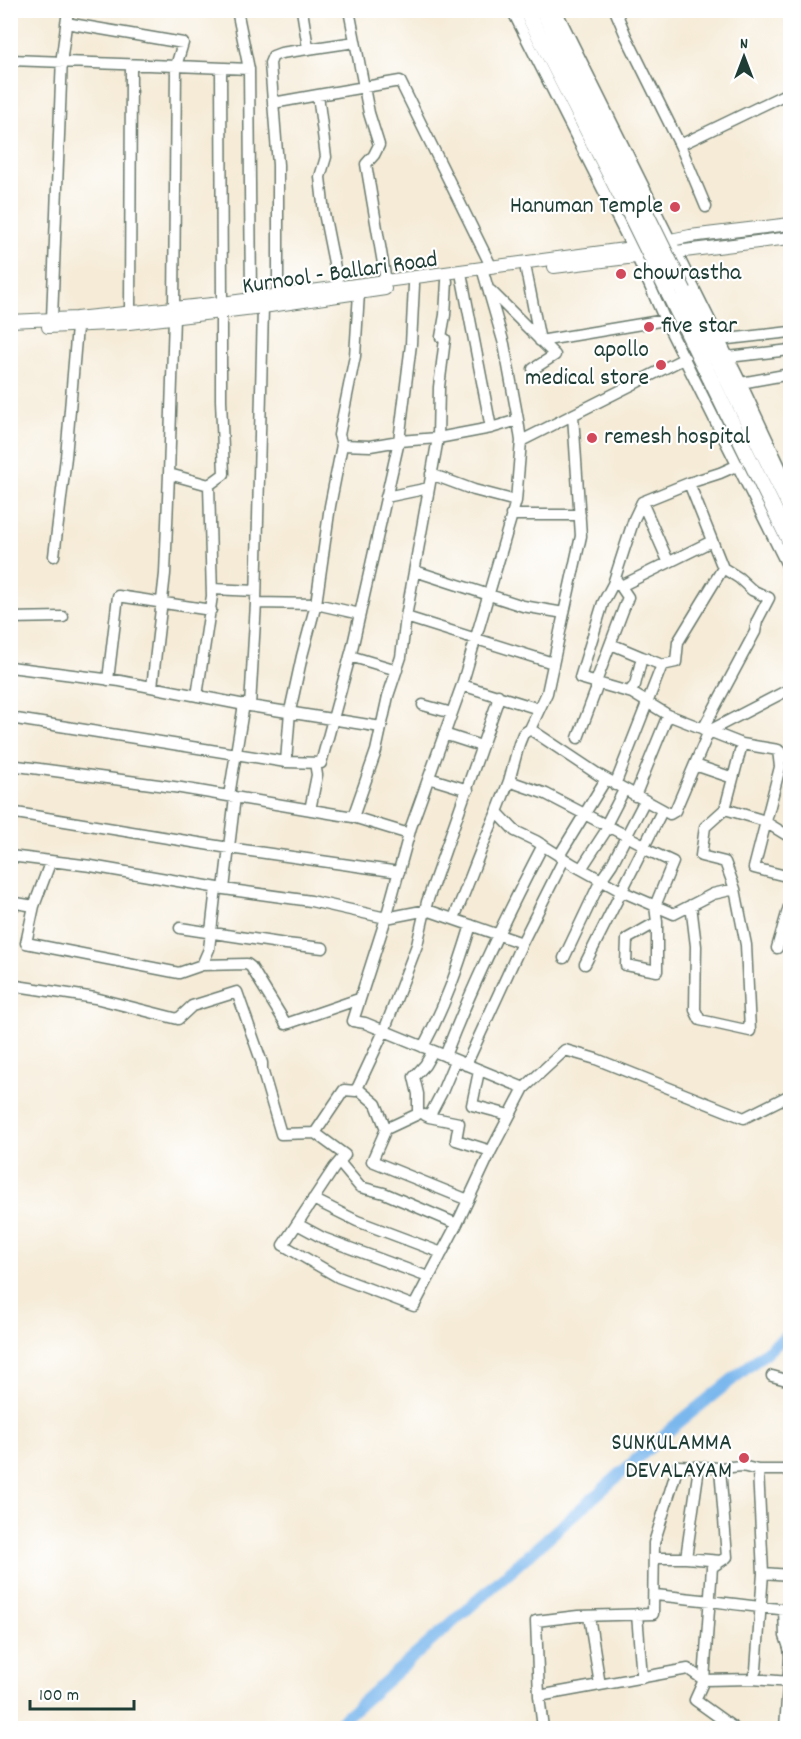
<svg xmlns="http://www.w3.org/2000/svg" width="801" height="1739" font-family="Dekko,sans-serif">
<rect width="100%" height="100%" fill="#fff"/>
<filter id="ink" filterUnits="userSpaceOnUse"><feTurbulence type="fractalNoise" baseFrequency=".0167" numOctaves="2"/><feDisplacementMap in="SourceGraphic" scale="12" xChannelSelector="R" yChannelSelector="G"/><feConvolveMatrix kernelMatrix="1 2 1 2 8 2 1 2 1" color-interpolation-filters="sRGB"/></filter>
<filter id="wash" filterUnits="userSpaceOnUse"><feTurbulence type="fractalNoise" baseFrequency=".008" numOctaves="4" result="noise"/><feDisplacementMap in="SourceGraphic" scale="24" xChannelSelector="R" yChannelSelector="G"/><feGaussianBlur stdDeviation="1.35" result="paint"/><feColorMatrix in="noise" values="0 0 0 0 0 0 0 0 0 0 0 0 0 0 0 0 0 1.4 0 .05"/><feComposite in="paint" operator="in"/></filter>
<g filter="url(#wash)">
<rect width="100%" height="100%" fill="#f5ebd7"/>
<g fill="none" stroke-linecap="round" stroke-linejoin="round">
<!-- river -->
<path stroke="#7ab7ed" stroke-width="12" d="M333,1728L672,1428L790,1333"/>
</g>
</g>
<g filter="url(#ink)">
<g fill="none" stroke-linecap="round" stroke-linejoin="round">
<!-- minor casing -->
<g stroke="#6a7a6d" stroke-width="13">
<path id="minor" d="M237,10L249,69
M302,10L308,48
M349,10L369,113L379,145L374,155L366,164L386,281
M512,10L637,257L665,320L790,571
M556,10L741,383L790,488
M615,10L626,36L680,145L706,207
M788,10L790,16
M10,60L176,66L183,43L66,23
M221,68L222,303
M273,103L318,95
M680,145L790,92
M526,270L540,341L665,320
M484,275L504,344L518,420L521,441L516,501L462,685L411,827L386,918L353,1021L365,1023L524,1088L565,1050L596,1059L744,1118L790,1095
M339,288L324,213L320,177L326,157L318,95L400,81L491,266
M491,291L555,355L533,369
M278,296V165L270,63L273,56L281,53L355,42
M174,308L176,66L249,69L251,299
M130,312L131,65
M174,317L169,474L209,485L212,596L197,696
M52,319L62,56L68,10
M719,340L790,332
M728,357L790,350
M741,383L790,374
M491,428L518,420
M521,441L685,358
M342,445L370,446L399,441L438,438L491,428L462,278
M431,474L474,490L516,501
M209,485L224,474L221,400V311
M386,497L429,488
M642,502L668,561
M511,515H580
M54,556L66,457L77,327
M415,571L523,606L564,613L581,536L573,415
M613,584L621,586L712,541
M212,589L256,591
M256,603L316,604L360,614
M564,613L547,693L530,729L523,734L519,744L509,781L497,812L515,831L536,841L574,865L621,891L674,914L713,894L735,889L746,945L750,1031L700,1020L695,1010L696,946L691,905
M406,617L553,663
M10,618L63,617
M611,644L642,657L635,685L629,692
M350,656L397,670
M662,665L676,662L678,642L723,568
M10,667L120,681L250,706L381,727
M108,680L118,596L211,610
M462,685L539,709
M152,687L165,574L169,474
M498,695L497,703L427,902L417,945L384,1031L356,1091L344,1090L315,1133L345,1155L334,1168L283,1245L338,1277L414,1306L457,1224L491,1151L524,1088
M423,705L452,713
M250,706L256,603L263,307
M10,718L286,762L290,711L302,656L316,604L330,506L342,445L339,435L355,356L359,293
M530,729L599,775L670,814L675,811L709,731L668,715
M703,729L755,632L757,621L769,598L752,590L739,578L723,568L689,483L720,473L738,465
M444,734L481,746
M578,738L596,690V682L628,597L615,578
M742,744L778,750L780,767L754,868L790,877
M778,750L790,760
M286,762L321,763L352,649L399,441L411,344L414,285
M10,765L181,788L353,817L376,751L388,696L401,657L406,617L438,438L439,387L445,339L441,337L445,315L447,281
M695,765L733,778
M429,778L468,790
M509,781L546,794L644,845
M615,785L662,665L642,657
M229,796L244,704
M635,796L668,715L632,693L580,678L603,603L613,584L634,519L642,502L689,483
M725,809L742,744L709,731L790,689
M310,810L317,775L315,763
M10,812L229,848L399,872
M353,817L409,834
M606,825L624,790
M643,848L673,862L655,906L657,922L627,939L626,965L657,971V922
M10,856L91,866L224,889L311,901L386,918L427,910L522,943
M559,856L606,779
M50,863L34,906L26,943L179,973L202,965L247,964L251,967L286,1024L359,999
M581,869L609,826
M224,889L235,797
M735,889L725,862L701,856L705,827L725,809L762,820L790,837
M10,902L34,906
M454,918C469,883 481,847 497,812
M180,928L286,944L323,948
M777,948L790,903
M564,958L601,880L612,864L644,802
M585,964L662,811
M202,965L209,949L216,888
M10,985L95,998L178,1019L192,1006L237,992L262,1063V1069L281,1134L315,1133
M423,1047C445,1006 458,968 471,925
M445,1056C473,983 507,914 543,845
M466,1065L522,943L564,859
M479,1071L472,1105L509,1115
M357,1088L376,1104L386,1129L372,1161L468,1200
M425,1115L429,1117L442,1092L455,1061
M429,1117L459,1123L456,1140L491,1151
M386,1129L418,1114V1094L414,1077L425,1065L433,1051
M339,1162L360,1187L384,1193L457,1224
M313,1199L357,1221L442,1253
M297,1224L323,1238L428,1277
M772,1376L790,1381
M720,1468L742,1466L758,1470H790
M758,1470L763,1573L756,1670L752,1679L790,1682
M654,1558H686L699,1467
M686,1558L721,1561
M763,1573L790,1575
M654,1595C700,1599 745,1606 790,1610
M784,1609L785,1636L789,1648L790,1656L785,1728
M637,1614L642,1678
M589,1616L600,1685
M539,1696L688,1669L704,1680L695,1700L734,1728
M543,1728L539,1696L536,1621L578,1616L653,1614L654,1543L678,1466L720,1468L727,1557L712,1567L704,1680L752,1679"/>
</g>
<!-- major casing -->
<g stroke="#6a7a6d" stroke-width="14">
<path id="major" d="M554,267L790,238
M10,321L76,318L222,303L632,248L690,236L790,224
M48,327L129,323L263,307L385,289"/>
</g>
<!-- highway casing -->
<g stroke="#6a7a6d" stroke-width="17">
<path id="highway" d="M526,10L628,210
M543,10L642,205
M684,291L790,507
M669,294L790,542"/>
</g>
<!-- minor -->
<use href="#minor" stroke="#fff" stroke-width="10"/>
<!-- major -->
<use href="#major" stroke="#fff" stroke-width="12"/>
<!-- highway -->
<use href="#highway" stroke="#fff" stroke-width="15"/>
<!-- highway-bridge casing -->
<g stroke="#6a7a6d" stroke-width="17" stroke-linecap="butt">
<path id="highway-bridge" d="M642,205L684,291
M628,210L669,294"/>
</g>
<!-- highway-bridge -->
<use href="#highway-bridge" stroke="#fff" stroke-width="15"/>
</g>
</g>
<!-- markers -->
<g fill="#d1495b" stroke="#fff" stroke-width="2">
<circle cx="675" cy="207" r="6"/>
<circle cx="621" cy="274" r="6"/>
<circle cx="649" cy="327" r="6"/>
<circle cx="661" cy="365" r="6"/>
<circle cx="592" cy="438" r="6"/>
<circle cx="744" cy="1458" r="6"/>
</g>
<g text-anchor="middle" dominant-baseline="central" stroke-width="4.5" stroke-linejoin="round" paint-order="stroke">
<!-- poi labels -->
<g font-size="24" fill="#1f3d34" stroke="#fff" text-anchor="end">
<text x="663" y="207">Hanuman Temple</text>
<text x="633" y="274" text-anchor="start">chowrastha</text>
<text x="661" y="327" text-anchor="start">five star</text>
<text x="649" y="351">apollo<tspan x="649" dy="28">medical store</tspan></text>
<text x="604" y="438" text-anchor="start">remesh hospital</text>
<text x="732" y="1444">SUNKULAMMA<tspan x="732" dy="28">DEVALAYAM</tspan></text>
</g>
<!-- street labels -->
<g font-size="24" fill="#1f3d34" stroke="#fff">
<text transform="translate(340 274) rotate(-8)">Kurnool - Ballari Road</text>
</g>
</g>
<!-- margin -->
<rect width="801" height="1739" fill="none" stroke="#fff" stroke-width="36"/>
<!-- north arrow -->
<g transform="translate(744 57)" stroke="#ffffff" stroke-width="4.5" paint-order="stroke">
<path d="M0-4.5L10 22L0 15L-10 22Z" fill="#1f3d34"/>
<text y="-9" font-size="16" font-weight="bold" text-anchor="middle" fill="#1f3d34">N</text>
</g>
<!-- scale -->
<path d="M30 1700v9h104v-9" fill="none" stroke="#1f3d34" stroke-width="3"/>
<text x="39" y="1700" font-size="18" fill="#1f3d34" stroke="#ffffff" stroke-width="4.5" paint-order="stroke">100 m</text>
</svg>
